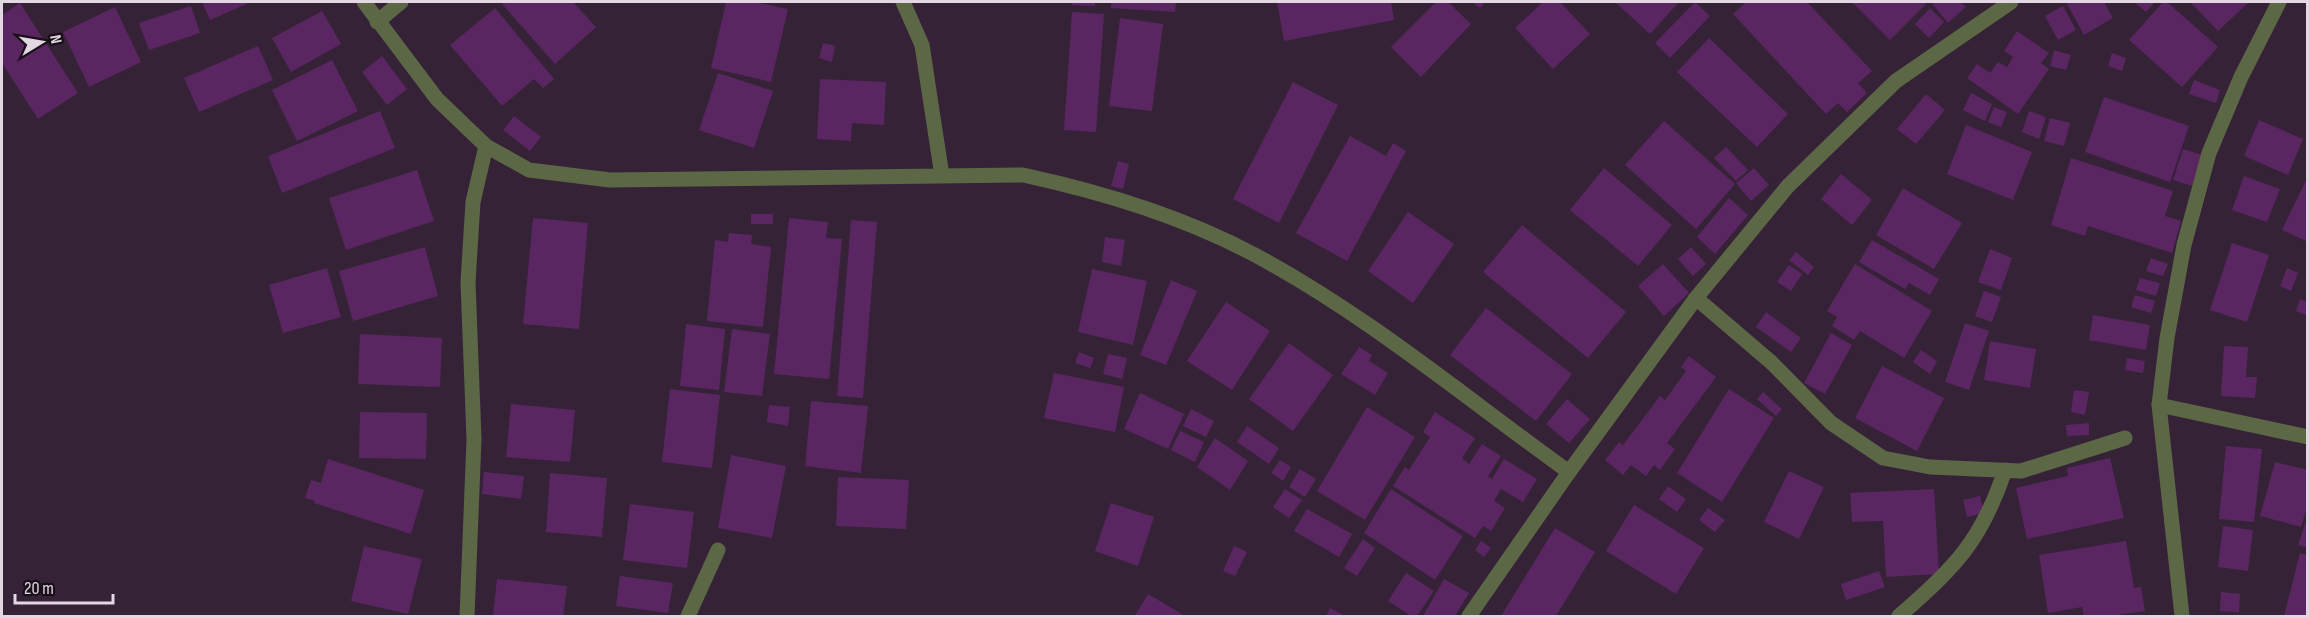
<svg xmlns="http://www.w3.org/2000/svg" width="2309" height="618" font-family="'Sofia Sans Condensed',sans-serif">
<rect width="100%" height="100%" fill="#352237"/>
<!-- building -->
<path fill="#5a2661" d="M202,2H251L210,20Z
M504,2H573L596,27L555,64L502,4Z
M726,2H755L788,9L771,82L711,68Z
M1072,2H1095V6L1072,5Z
M1111,2H1176L1175,12L1111,8Z
M1277,2H1391L1394,20L1284,41Z
M1436,2H1448L1471,24L1421,77L1391,47Z
M1472,2H1485L1480,8Z
M1543,2H1560L1590,34L1553,69L1515,28Z
M1615,2H1679L1650,34Z
M1695,2L1710,16L1670,58L1655,43Z
M1746,2H1807L1872,71L1858,83L1867,93L1847,112L1838,103L1826,114L1733,14Z
M1852,2H1924L1926,4L1890,40Z
M1931,2H1961L1966,7L1948,23Z
M2066,2H2104L2113,18L2084,35Z
M2134,2H2155L2146,12Z
M2163,2H2167L2218,47L2182,87L2129,40Z
M2190,2H2249L2218,31Z
M20,3L78,93L38,119L2,63V15Z
M191,6L200,33L149,50L139,23Z
M2063,6L2076,30L2058,40L2045,16Z
M115,7L141,62L89,87L63,32Z
M495,8L554,79L543,88L534,79L502,106L450,45Z
M1930,8L1944,22L1929,38L1915,24Z
M322,11L341,44L291,72L272,38Z
M1072,12L1104,14L1096,132L1064,130Z
M1120,18L1163,24L1152,111L1109,106Z
M2017,31L2049,53L2041,63L2049,69L2018,114L1967,78L1977,64L1990,73L1998,62L2007,67L2013,57L2004,51Z
M1709,38L1788,114L1757,147L1677,72Z
M823,43L835,46L832,62L819,58Z
M258,46L273,80L199,112L184,78Z
M2054,50L2071,55L2066,70L2050,66Z
M2112,53L2126,58L2122,71L2108,66Z
M382,56L407,89L387,105L362,72Z
M332,60L358,111L297,141L272,90Z
M718,73L773,91L754,148L699,130Z
M820,79L886,82L884,125L852,123L851,141L817,139Z
M2194,80L2220,90L2216,103L2189,94Z
M1293,82L1338,105L1279,223L1233,199Z
M1971,93L1992,104L1985,121L1963,110Z
M1926,94L1945,110L1916,144L1897,129Z
M2104,97L2189,126L2170,182L2085,152Z
M1994,107L2007,112L2001,127L1988,122Z
M380,111L395,148L282,193L268,156Z
M2029,111L2046,117L2039,139L2022,132Z
M514,116L541,137L530,151L503,130Z
M2050,118L2070,123L2064,146L2044,141Z
M2259,120L2303,139L2288,175L2244,156Z
M1664,121L1735,184L1696,229L1625,165Z
M1966,125L2032,152L2013,200L1947,174Z
M1350,136L1386,156L1393,143L1406,151L1347,261L1296,233Z
M1726,147L1748,170L1736,181L1714,158Z
M2183,149L2202,155L2192,186L2173,180Z
M2071,158L2173,191L2165,216L2181,221L2172,253L2088,226L2085,236L2051,225Z
M1118,161L1129,164L1123,189L1111,186Z
M1604,168L1672,225L1638,266L1570,210Z
M1754,168L1769,185L1751,201L1736,183Z
M417,170L434,221L346,250L329,198Z
M1841,174L1872,200L1852,225L1821,199Z
M2244,176L2280,189L2267,222L2232,210Z
M2308,176V242L2282,230Z
M1903,188L1962,223L1934,269L1876,235Z
M1729,198L1748,215L1715,254L1697,237Z
M1408,212L1454,244L1413,303L1368,271Z
M751,214H773V224H751Z
M533,218L588,223L579,329L523,324Z
M789,218L828,222L826,238L842,239L829,379L774,374Z
M851,220L877,222L863,398L837,396Z
M1522,225L1626,312L1588,358L1483,272Z
M729,233L752,235L751,244L771,247L763,327L707,321L715,240L728,242Z
M1105,237L1125,240L1121,266L1102,262Z
M1872,240L1939,279L1930,295L1909,283L1905,289L1859,262Z
M2232,243L2269,255L2247,322L2210,310Z
M425,247L438,296L353,321L339,271Z
M1691,247L1706,264L1693,276L1678,259Z
M1990,249L2012,258L2001,290L1978,282Z
M1796,252L1814,267L1808,275L1789,260Z
M2151,258L2168,264L2163,276L2146,271Z
M1663,264L1689,293L1664,316L1638,286Z
M1855,264L1932,311L1904,358L1860,331L1854,340L1832,326L1837,317L1827,311Z
M1789,265L1802,274L1791,291L1777,282Z
M327,268L341,317L283,333L269,285Z
M2287,268L2298,273L2291,291L2280,286Z
M1092,269L1147,281L1133,345L1078,332Z
M2140,278L2160,283L2156,296L2136,290Z
M1171,280L1197,291L1166,365L1140,355Z
M1984,291L2001,297L1992,322L1975,316Z
M2135,295L2155,301L2151,313L2131,307Z
M2300,299L2308,302V316L2296,311Z
M1226,302L1270,331L1232,390L1187,361Z
M1486,308L1572,374L1536,421L1450,355Z
M1766,312L1801,338L1791,352L1756,327Z
M2093,315L2150,325L2146,350L2089,340Z
M1965,323L1989,331L1969,390L1945,382Z
M686,324L725,329L719,390L680,386Z
M732,329L770,334L762,396L724,392Z
M1831,333L1852,345L1825,394L1804,383Z
M360,334L442,338L440,387L358,384Z
M1990,341L2036,349L2030,388L1984,380Z
M1289,343L1333,375L1293,431L1249,399Z
M2224,346L2248,347L2246,377H2257L2255,398L2221,396Z
M1359,347L1372,355L1369,361L1388,373L1375,395L1341,374Z
M1921,350L1937,361L1930,374L1913,362Z
M1079,352L1094,358L1090,368L1075,363Z
M1108,354L1127,358L1122,379L1103,374Z
M1689,356L1716,377L1667,443L1675,449L1660,470L1654,465L1646,476L1631,465L1623,475L1605,460L1619,442L1623,445L1660,396L1665,400L1686,371L1681,367Z
M2127,358L2145,361L2143,373L2125,370Z
M1882,366L1944,398L1917,451L1855,418Z
M1054,373L1124,387L1115,432L1044,418Z
M670,389L720,395L712,468L662,462Z
M1729,389L1774,418L1722,502L1677,473Z
M2074,390L2089,392L2085,415L2071,412Z
M1763,392L1782,409L1776,416L1757,399Z
M1140,393L1184,414L1168,449L1124,429Z
M1567,399L1590,419L1569,443L1546,424Z
M811,401L868,406L861,473L805,466Z
M511,404L575,410L570,462L506,457Z
M769,405L790,407L788,426L767,422Z
M1367,407L1415,437L1365,520L1317,491Z
M1191,409L1214,421L1206,437L1183,426Z
M360,412L427,413L426,459L359,458Z
M1435,412L1475,438L1462,458L1469,464L1482,444L1501,456L1488,476L1492,479L1504,459L1537,479L1523,502L1501,489L1494,501L1505,508L1491,531L1483,526L1475,538L1393,486L1405,467L1409,470L1430,437L1423,432Z
M2089,423V435L2067,436L2066,425Z
M1247,426L1279,448L1269,464L1237,442Z
M1180,431L1204,442L1195,462L1171,450Z
M1215,438L1248,461L1230,490L1197,467Z
M2226,446L2262,449L2254,522L2219,519Z
M731,455L786,466L772,538L718,528Z
M2110,458L2124,518L2027,539L2016,488L2068,476L2067,468Z
M328,459L424,490L411,534L314,503L315,501L305,498L311,480L321,483Z
M1280,460L1291,467L1283,481L1271,473Z
M2275,462L2308,470V504L2301,527L2260,516Z
M1300,469L1316,479L1305,497L1289,487Z
M1789,471L1824,487L1799,539L1764,522Z
M484,472L524,476L521,499L482,494Z
M550,473L607,478L602,537L546,532Z
M838,477L909,480L906,529L836,526Z
M1668,486L1686,499L1677,512L1659,499Z
M1285,489L1302,500L1289,518L1273,507Z
M1391,489L1463,536L1435,580L1364,533Z
M1934,489L1939,574L1886,577L1883,521L1852,522L1850,493Z
M1980,496L1984,513L1967,517L1963,500Z
M1111,503L1154,517L1138,566L1095,551Z
M630,504L694,512L687,568L623,560Z
M1634,505L1704,548L1676,594L1606,551Z
M1708,508L1725,520L1715,532L1699,520Z
M1307,509L1352,534L1339,557L1294,531Z
M2307,518H2308V548L2298,545Z
M2223,526L2253,530L2248,571L2218,567Z
M1555,528L1595,552L1556,616H1501Z
M1363,539L1375,548L1357,576L1344,568Z
M1481,541L1491,548L1484,557L1475,550Z
M2126,541L2134,588L2141,587L2145,611L2110,616H2084L2082,607L2048,613L2039,555Z
M364,546L422,559L408,614L351,601Z
M1234,546L1247,552L1235,576L1223,571Z
M2300,553L2308,555V616H2284Z
M1879,571L1885,587L1846,600L1841,584Z
M1406,573L1434,591L1417,616H1411L1388,601Z
M620,576L673,583L668,613L616,606Z
M497,579L567,586L563,616H493Z
M1444,579L1469,593L1455,616H1423Z
M2221,592L2240,594L2239,612L2220,611Z
M1148,594L1185,616H1135Z
M1330,608L1345,616H1326Z"/>
<g fill="none" stroke-linecap="round" stroke-linejoin="round">
<!-- minor -->
<path stroke="#5c6746" stroke-width="15" d="M364,2L437,99L486,146L529,170L610,180L1023,175C1102,192 1182,216 1255,255C1367,315 1466,398 1569,472
M903,2L922,45L942,176
M377,22L401,2
M1696,298L1772,363L1831,423L1883,458L1930,467L2021,471L2125,438
M2159,405L2308,437
M467,616L474,439L468,282L473,202L486,146
M688,616L718,550
M1899,616C1954,569 1982,540 2005,470"/>
<!-- tertiary -->
<path stroke="#5c6746" stroke-width="15" d="M1469,616L1569,472L1696,298L1788,186L1896,81L2011,2
M2182,616L2159,405L2167,338L2184,245L2209,153L2241,77L2279,2"/>
</g>
<!-- border -->
<rect width="2309" height="618" fill="none" stroke="#e3d7e4" stroke-width="6"/>
<!-- north arrow -->
<g transform="translate(42 42) rotate(79)" stroke="#180f19" stroke-width="4.5" paint-order="stroke">
<path d="M0-4.5L10 22L0 15L-10 22Z" fill="#e3d7e4"/>
<text y="-9" font-size="16" font-weight="bold" text-anchor="middle" fill="#e3d7e4">N</text>
</g>
<!-- scale -->
<path d="M15 594v9h98v-9" fill="none" stroke="#e3d7e4" stroke-width="3"/>
<text x="24" y="594" font-size="18" fill="#e3d7e4" stroke="#180f19" stroke-width="4.5" paint-order="stroke">20 m</text>
</svg>
